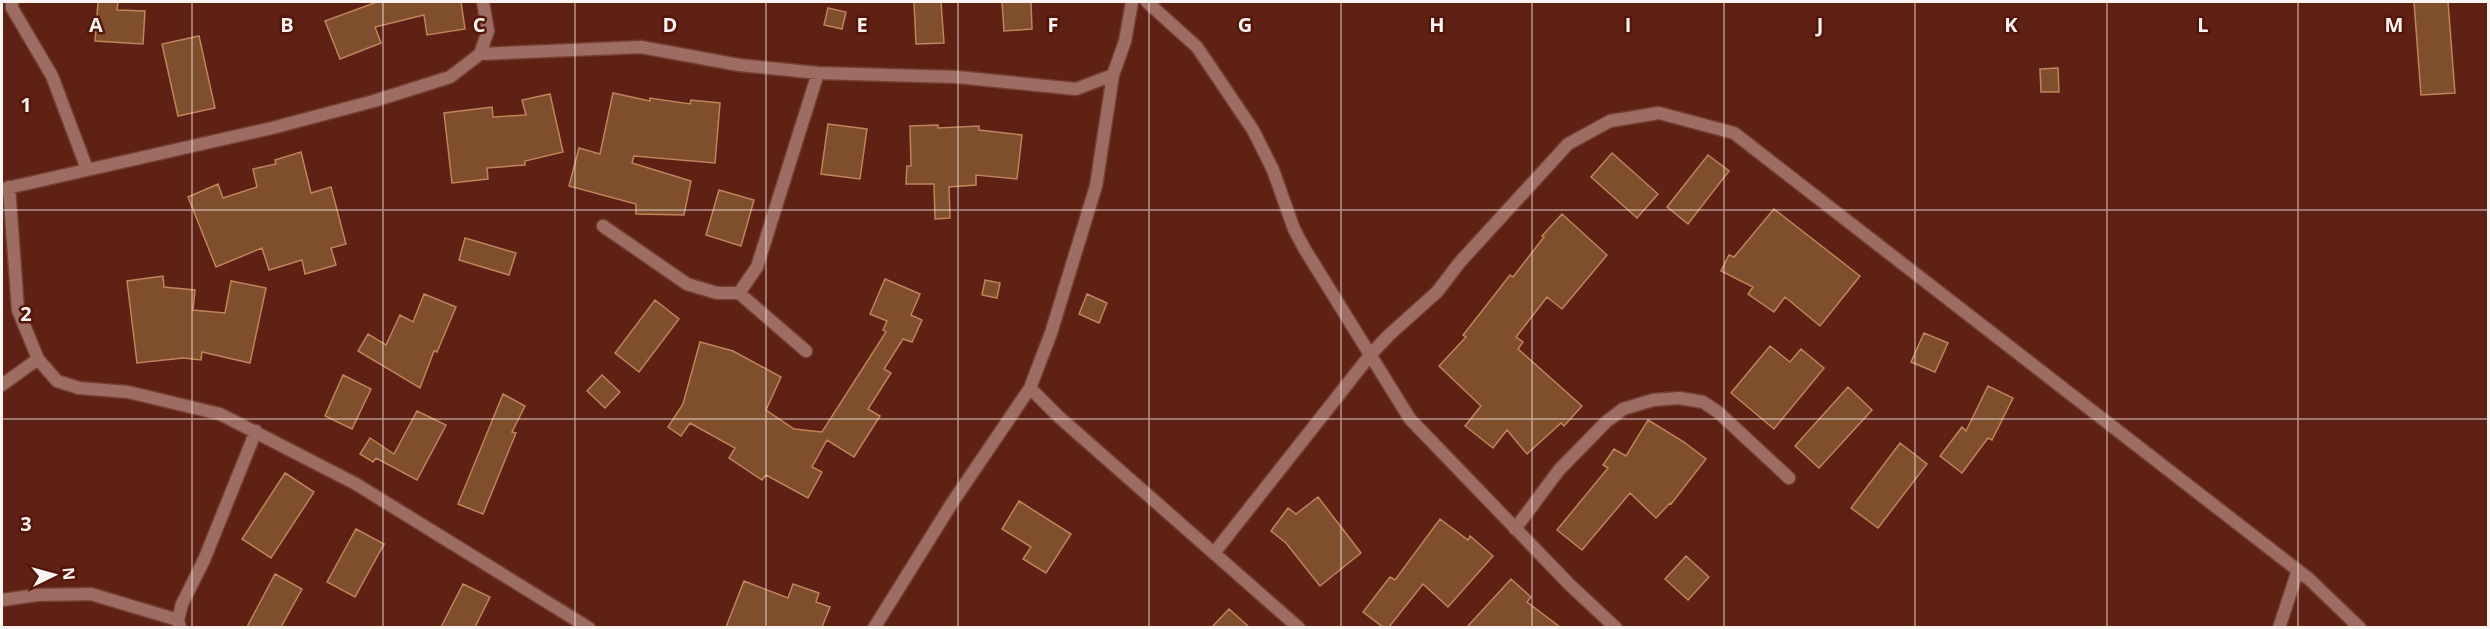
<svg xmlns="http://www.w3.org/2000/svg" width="2490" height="629" font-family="'Open Sans',sans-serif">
<rect width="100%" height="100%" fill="#5f2114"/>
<!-- building -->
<path fill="#7f4e2d" stroke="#c0835b" stroke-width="1.5" d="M98,2H118L117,10L145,11L143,44L95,41Z
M377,2H461L465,29L427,35L424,15L375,27L381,43L340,59L325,21Z
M914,2H941L944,43L916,44Z
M1002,2H1031L1032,29L1004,31Z
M2414,2H2448L2455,93L2421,95Z
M828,8L846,12L842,29L824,25Z
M199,36L215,108L178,116L162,44Z
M2058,68L2059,92H2041L2040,69Z
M613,93L650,101V98L690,104L691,100L720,103L715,163L634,156L632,163L691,181L684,215L636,214V204L569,186L579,148L600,154Z
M550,94L563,152L525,161V165L487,168L488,179L452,183L444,113L492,107L493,117L526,115L522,100Z
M828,124L867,129L860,179L821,174Z
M938,125V128L979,126V130L1022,135L1017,179L976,175V185L949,187L950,218L935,219L934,184H906L907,166H911L910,126Z
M301,152L311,193L331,187L346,244L331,248L336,265L305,274L302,260L269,270L262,248L216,267L188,197L218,184L223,198L257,187L253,169L276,164L275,160Z
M1612,153L1658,194L1637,218L1591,177Z
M1708,155L1729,171L1688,224L1667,207Z
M719,190L754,200L741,246L706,235Z
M1774,209L1860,276L1820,326L1785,297L1774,312L1748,294L1753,287L1721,271L1729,255L1734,257Z
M1562,214L1607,255L1562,309L1547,297L1516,337L1523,342L1518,349L1582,406L1564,426L1561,423L1527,454L1507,430L1493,448L1465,426L1481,406L1439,366L1466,337L1463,335L1482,311L1510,275L1513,277L1544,237L1542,236Z
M465,238L516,253L509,275L459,260Z
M163,276L164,287L195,290L193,310L225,313L231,281L266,288L250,363L202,352L201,360L183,358L137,363L127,281Z
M885,279L920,294L911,315L922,320L912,342L903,339L884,369L891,373L868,409L880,416L854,457L827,440L812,467L822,472L808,498L766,475L762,480L729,458L735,448L690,423L681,436L668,427L683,404L700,342L733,351L781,377L766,410L794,429L822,432L886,332L883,330L887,321L870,314Z
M985,280L1000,283L997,298L982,295Z
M424,294L456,307L437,352L434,351L420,388L358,351L368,334L386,345L400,315L413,322Z
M1087,294L1107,303L1099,323L1079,314Z
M655,300L679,319L639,372L615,353Z
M1924,333L1948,343L1935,372L1911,362Z
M1770,346L1790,362L1801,349L1824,368L1774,429L1731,393Z
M343,375L371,389L352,429L325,416Z
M602,375L620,392L605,408L587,391Z
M1988,386L2013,398L1992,440L1988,438L1962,473L1940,456L1962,427L1966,431Z
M1848,387L1872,410L1819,468L1795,446Z
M503,394L525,406L512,432L516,433L483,514L458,504Z
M417,411L446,425L417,480L376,458L373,462L360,454L370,438L394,454Z
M1648,420L1684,442L1706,459L1671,504L1670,503L1656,518L1630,493L1582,550L1557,530L1608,468L1603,465L1614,449L1626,456Z
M1900,443L1927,464L1878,528L1851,508Z
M285,473L314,492L271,558L242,539Z
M1318,497L1361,553L1320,586L1286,543L1271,531L1288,508L1296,514Z
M1019,501L1071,534L1046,573L1023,559L1031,547L1002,529Z
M1440,519L1468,540L1470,536L1493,556L1448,607L1423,584L1389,627H1383L1363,612L1390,577L1395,580Z
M356,529L384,544L355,597L327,582Z
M1686,556L1709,577L1688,600L1665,579Z
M275,574L302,589L281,627H247Z
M1511,579L1531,597L1527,602L1560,627H1467Z
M744,581L788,598L793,584L819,593L816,602L830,607L822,627H726Z
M463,584L490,597L475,627H441Z
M1229,609L1249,627H1212Z"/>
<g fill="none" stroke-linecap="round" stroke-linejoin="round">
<!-- street casing -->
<g stroke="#753e33" stroke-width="15">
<path id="street" d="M12,2V8L52,76L87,169
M1147,2L1197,47L1253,130L1273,170L1294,229L1304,248L1410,419L1570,585L1616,628
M480,54L641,47L739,65L818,73L957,77L1076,89L1113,75
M9,187L18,310L38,359L57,381L79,388L128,392L220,414L356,484L589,628
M3,189L272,128L374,101L450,77L480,54L488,31L483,2
M603,226L687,284L717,293H739L757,267L818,73
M739,293L806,351
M2,385L38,359
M1030,388L1059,417L1299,628
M1515,529L1559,470L1606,422L1623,409L1653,400L1679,398L1703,402L1718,412L1789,478
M1214,553L1371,354L1389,335L1437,292L1460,262L1568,144L1610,121L1659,113L1734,133L2309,579L2360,628
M2,600L37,595L91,594L178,620
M180,628L178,620L182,604L204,560L256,431
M874,628L952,503L1030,388L1051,333L1096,186L1113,75L1125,41L1132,2
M2279,628L2298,570"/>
</g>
<!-- street -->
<use href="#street" stroke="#9d6d63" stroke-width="12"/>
</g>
<!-- grid -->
<path fill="none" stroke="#fbf3f1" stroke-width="1.5" stroke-opacity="0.55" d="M192,2V628M383,2V628M575,2V628M766,2V628M958,2V628M1149,2V628M1341,2V628M1532,2V628M1724,2V628M1915,2V628M2107,2V628M2298,2V628M2,210H2488M2,419H2488"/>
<g font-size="20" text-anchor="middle" font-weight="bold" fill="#fbf3f1" stroke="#531509" stroke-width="5" stroke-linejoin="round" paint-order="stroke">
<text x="96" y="32">A</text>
<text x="287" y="32">B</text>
<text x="479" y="32">C</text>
<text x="670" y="32">D</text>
<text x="862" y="32">E</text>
<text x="1053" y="32">F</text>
<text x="1245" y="32">G</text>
<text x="1437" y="32">H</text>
<text x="1628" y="32">I</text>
<text x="1820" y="32">J</text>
<text x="2011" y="32">K</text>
<text x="2203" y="32">L</text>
<text x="2394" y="32">M</text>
<text x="26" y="112">1</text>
<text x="26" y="321">2</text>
<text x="26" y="531">3</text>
</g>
<!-- border -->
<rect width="2490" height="629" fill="none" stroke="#fbf3f1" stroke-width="6"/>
<!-- north arrow -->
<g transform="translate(54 575) rotate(85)" stroke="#531509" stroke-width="4.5" paint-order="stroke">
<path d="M0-4.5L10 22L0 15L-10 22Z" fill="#fbf3f1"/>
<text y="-9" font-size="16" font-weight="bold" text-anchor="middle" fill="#fbf3f1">N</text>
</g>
</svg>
